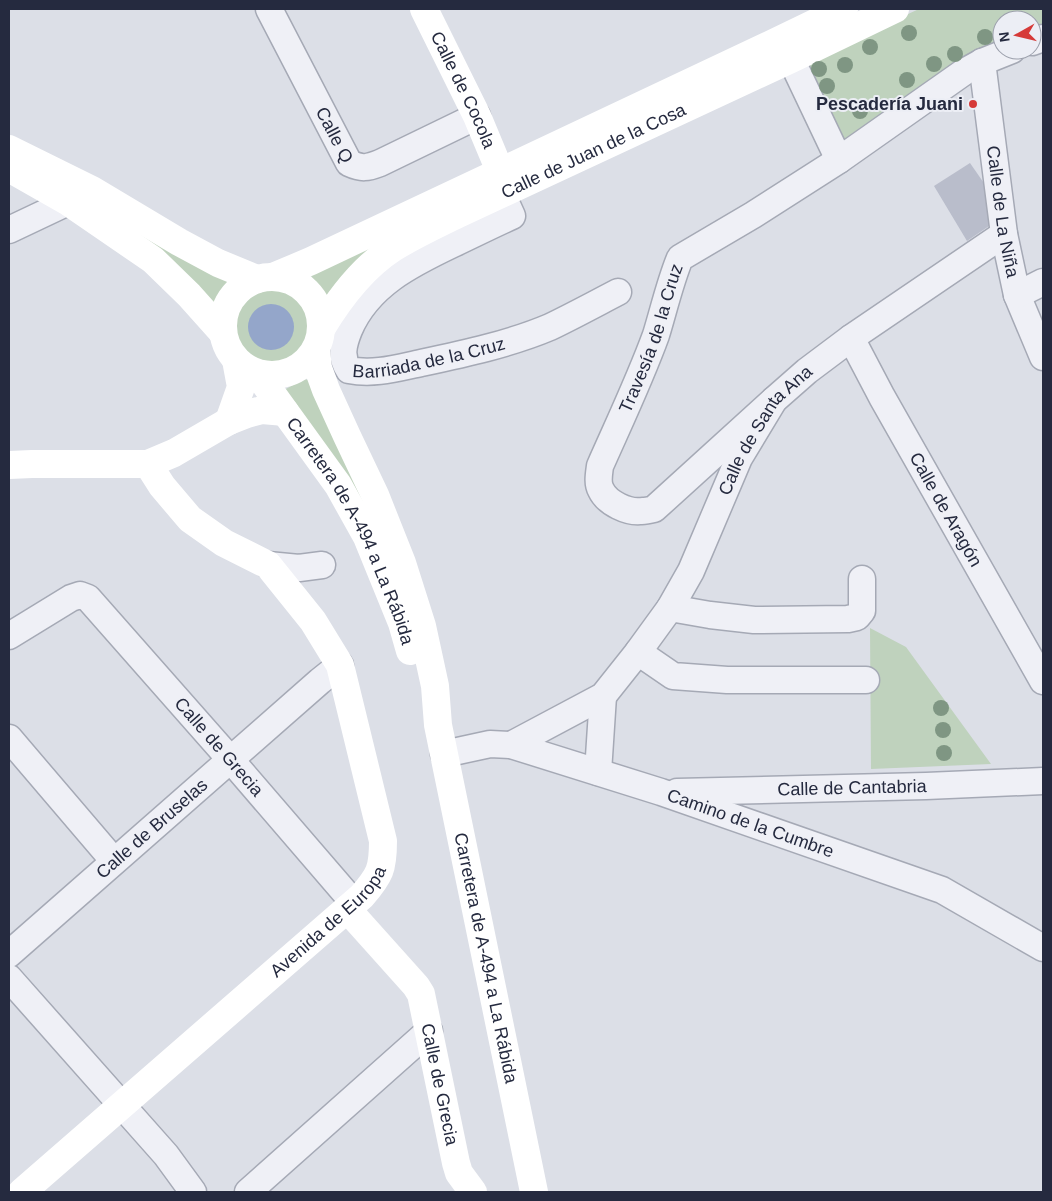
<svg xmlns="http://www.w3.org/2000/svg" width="1052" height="1201" font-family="Arial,sans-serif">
<rect width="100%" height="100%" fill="#dcdfe7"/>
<!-- green -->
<path fill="#bfd2bd" d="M919,9H1043V26L1032,31V20H1002V43L841,147L803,62Z
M110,211L226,275L227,283L219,293L213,304Z
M370,244L374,252L331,295H326L319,286L311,279L312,271Z
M235 327a37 37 0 1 1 74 0a37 37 0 1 1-74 0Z
M304,379L313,381L379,526L284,390Z
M870,628L906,647L991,764L871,769Z"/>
<!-- water -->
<path fill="#94a6ca" d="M248 327a23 23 0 1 1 46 0a23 23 0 1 1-46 0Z"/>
<!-- building -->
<path fill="#b9bdcb" d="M970,163L988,189L989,226L967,241L934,186Z"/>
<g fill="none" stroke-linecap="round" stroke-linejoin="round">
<!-- street casing -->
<g stroke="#a5a9b5" stroke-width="29">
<g id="street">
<path id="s1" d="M269,9L349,163C362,169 367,168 380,163L477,116"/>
<path d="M1032,42L1043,38"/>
<path d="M791,59L839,160"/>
<path id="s2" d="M982,62L1004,234L1017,295L1043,357"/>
<path id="s3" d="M502,194L512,216C492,225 472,235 453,244C411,264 368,285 349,330C343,345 340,357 349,370C374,375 397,368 421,363C463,354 510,344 550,327C573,316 595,304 618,292"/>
<path d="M9,230L85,194"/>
<path d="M1017,295L1043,282"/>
<path id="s4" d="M851,338L882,397L1043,681"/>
<path id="s5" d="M774,400L654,509C650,510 646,511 642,511C628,513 607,503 601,490C597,483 599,474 600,466C619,423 640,379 656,335C664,309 670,282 680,258L753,215L839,160L964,72L982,62L1012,50"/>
<path d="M268,565L299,568L322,565"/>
<path d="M670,608L710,615L754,620L848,619L857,617L862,611V579"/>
<path id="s6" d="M9,636L71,598L80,595L88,598L230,759L354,903"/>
<path d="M638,652L673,676L727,680H866"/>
<path d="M9,738L114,861"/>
<path id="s7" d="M511,745L603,696L638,652L670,608L691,571L739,458L774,400L807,371L851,338L1004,234"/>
<path id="s8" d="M444,754L490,744L511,745L661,792L942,890L1043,948"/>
<path d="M598,772L603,696"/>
<path id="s9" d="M677,792L926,786L1043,781"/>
<path id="s10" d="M9,954L320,681L340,665"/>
<path d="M9,978L166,1155L193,1192"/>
<path d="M248,1192L429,1031"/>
</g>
</g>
<!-- street -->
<use href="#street" stroke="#eff0f6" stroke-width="26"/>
<!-- secondary -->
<g stroke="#fff" stroke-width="28">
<path id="s11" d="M424,9L477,116L500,171"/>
<path d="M9,149L92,190L179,242L218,263L257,279"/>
<path d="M9,168L67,201L153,260L189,295L223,333"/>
<circle cx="272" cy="326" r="49"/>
<path d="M273,277L311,261L763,48L844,9"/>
<path id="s12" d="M321,329C339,299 362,268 393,248C414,235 436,225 458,214L791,59L895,9"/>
<path id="s13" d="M316,350L318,368L326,390L347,436L375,495L402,563L422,626L435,686L438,725L534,1192"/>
<path id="s14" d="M257,373L338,485L367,537L402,623L410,651"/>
<path d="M229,421L241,387L236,360"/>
<path d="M9,465L32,464H148L174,453L229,421L247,414L262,410L285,412"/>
<path id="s15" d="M347,909L416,986L421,994L456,1163L459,1173L473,1192"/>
<path id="s16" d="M22,1192L362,896C380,875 383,869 383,841L340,665L313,621L268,565L224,543L190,519L162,486L148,464"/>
</g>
</g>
<!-- trees -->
<g fill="#7f9683">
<circle cx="909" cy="33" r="8"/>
<circle cx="985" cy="37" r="8"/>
<circle cx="870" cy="47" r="8"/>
<circle cx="955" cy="54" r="8"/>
<circle cx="934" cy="64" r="8"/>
<circle cx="845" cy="65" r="8"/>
<circle cx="819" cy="69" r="8"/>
<circle cx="907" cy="80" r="8"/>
<circle cx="827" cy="86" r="8"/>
<circle cx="860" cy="111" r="8"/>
<circle cx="941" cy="708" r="8"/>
<circle cx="943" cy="730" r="8"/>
<circle cx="944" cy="753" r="8"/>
</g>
<!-- markers -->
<circle fill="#d63a38" stroke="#eceef5" stroke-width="2" cx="973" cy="104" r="5"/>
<g text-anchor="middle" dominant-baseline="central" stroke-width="4" stroke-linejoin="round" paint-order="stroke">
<!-- street labels -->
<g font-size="18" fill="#252a3f" stroke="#eceef5">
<text stroke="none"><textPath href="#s11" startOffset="90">Calle de Cocola</textPath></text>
<text stroke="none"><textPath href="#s1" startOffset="142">Calle Q</textPath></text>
<text stroke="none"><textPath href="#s12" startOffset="332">Calle de Juan de la Cosa</textPath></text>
<text stroke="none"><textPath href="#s2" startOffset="151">Calle de La Niña</textPath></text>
<text stroke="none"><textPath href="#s5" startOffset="385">Travesía de la Cruz</textPath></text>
<text stroke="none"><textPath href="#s3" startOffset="351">Barriada de la Cruz</textPath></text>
<text stroke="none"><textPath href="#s7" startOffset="418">Calle de Santa Ana</textPath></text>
<text stroke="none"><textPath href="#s4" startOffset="196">Calle de Aragón</textPath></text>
<text stroke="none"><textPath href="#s14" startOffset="185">Carretera de A-494 a La Rábida</textPath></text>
<text stroke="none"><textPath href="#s6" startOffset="289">Calle de Grecia</textPath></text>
<text stroke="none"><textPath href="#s9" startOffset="175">Calle de Cantabria</textPath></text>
<text stroke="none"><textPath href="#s8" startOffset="320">Camino de la Cumbre</textPath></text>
<text stroke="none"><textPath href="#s10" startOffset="190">Calle de Bruselas</textPath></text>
<text stroke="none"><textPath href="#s16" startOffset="409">Avenida de Europa</textPath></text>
<text stroke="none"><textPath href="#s13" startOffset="635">Carretera de A-494 a La Rábida</textPath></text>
<text stroke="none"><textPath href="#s15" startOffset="205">Calle de Grecia</textPath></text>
</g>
<!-- poi labels -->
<g font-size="18" font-weight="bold" fill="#252a3f" stroke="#eceef5" text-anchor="end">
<text x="963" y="104">Pescadería Juani</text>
</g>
</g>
<!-- border -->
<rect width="1052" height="1201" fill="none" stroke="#252a3f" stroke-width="20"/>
<!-- north arrow -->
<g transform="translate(1017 35) rotate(262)"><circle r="24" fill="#eceef5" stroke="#9ca0ac"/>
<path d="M0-4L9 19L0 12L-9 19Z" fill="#d63a38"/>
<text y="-8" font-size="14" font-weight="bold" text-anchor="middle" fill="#252a3f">N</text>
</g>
</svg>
